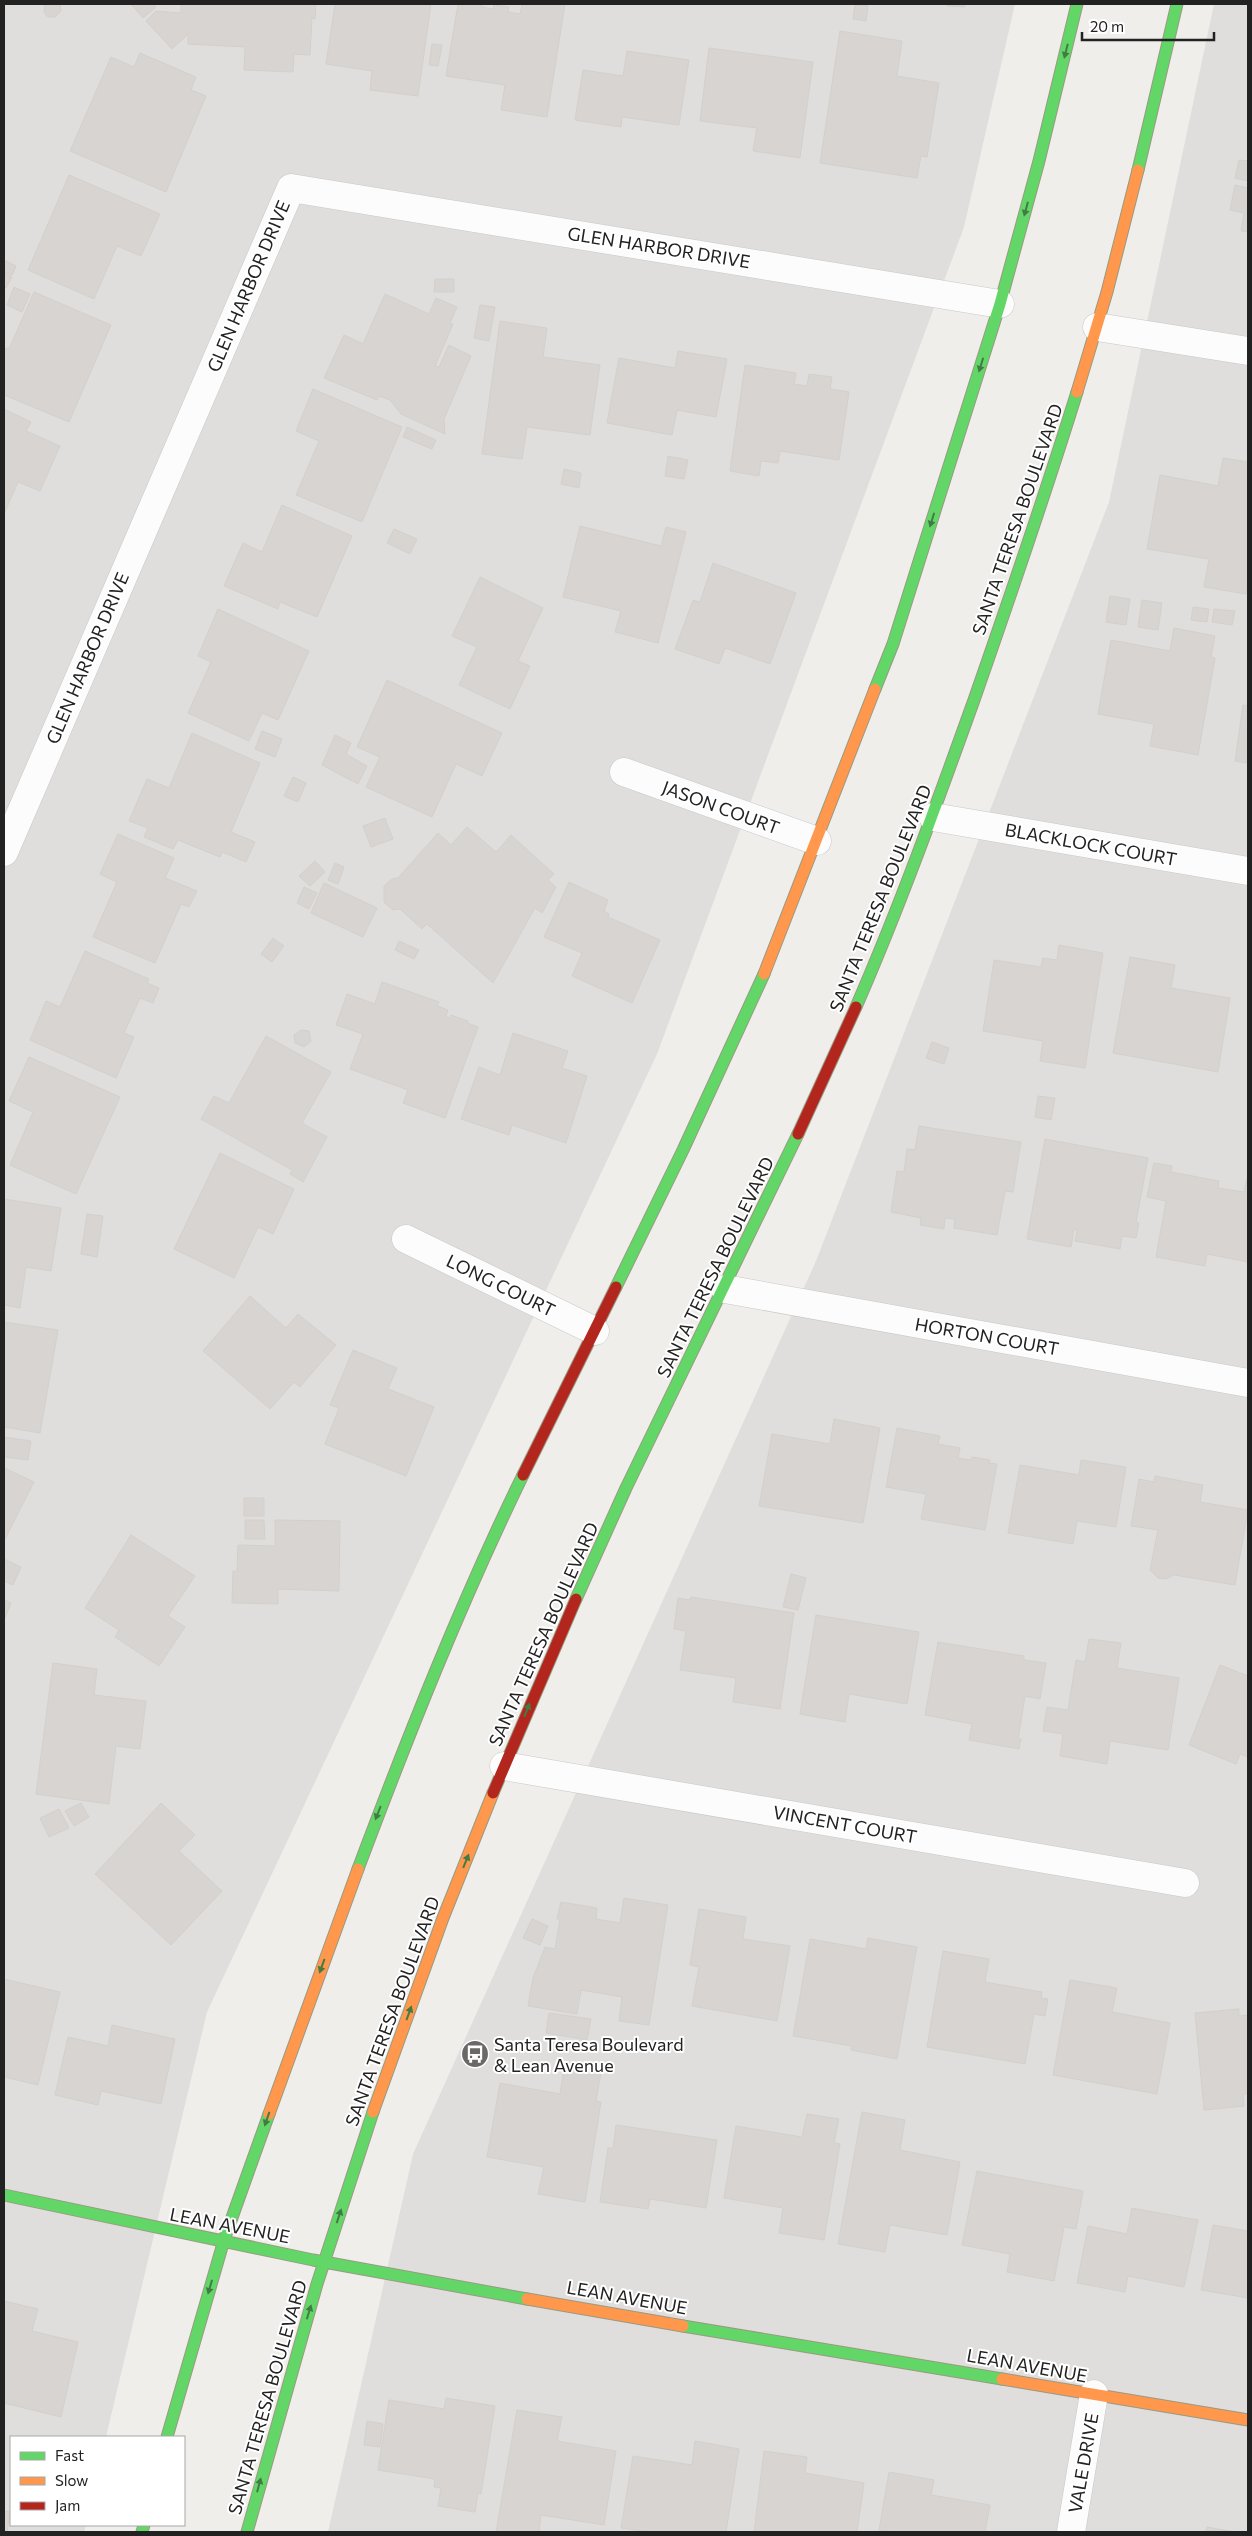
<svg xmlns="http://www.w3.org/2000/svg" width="1252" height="2536" font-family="Commissioner,sans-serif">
<rect width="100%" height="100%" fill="#f0eeeb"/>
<!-- residential -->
<path fill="#dfdedc" d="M4,4H1015L964,227L657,1054L207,2012L106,2437H11V2525H86L84,2532H4Z
M1214,4H1248V2532H328L413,2154L816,1261L1109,502Z"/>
<!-- building -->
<path fill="#d7d4d2" stroke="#d3d0cc" d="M45,4H60L61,11L55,17H48L44,12Z
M131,4H153L156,7L143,18Z
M181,4H316L315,19L312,18L310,55L294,54L293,72L244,70L245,47L188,44V34L172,49L146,21L156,11L181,13Z
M335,4H431L418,96L370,90L372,71L326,64Z
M458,4H483L482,7L493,9L494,5L509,7L508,12L520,14L522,4H565L547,117L501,110L505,85L446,76Z
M855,4L868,6L866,21L853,19Z
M947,4H965V7L947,6Z
M840,31L902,41L897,76L939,83L927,157L921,156L917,178L820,163Z
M432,44L442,45L438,66L429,65Z
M709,48L813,62L800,158L753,151L757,128L700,121Z
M627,51L689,60L679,125L622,117L621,127L575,120L583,70L623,76Z
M140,53L196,77L191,90L206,96L166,192L70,151L111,57L134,67Z
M1239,160L1248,161V181L1235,178Z
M69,175L160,214L141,256L117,246L94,299L28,270Z
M1235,185L1248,188V232L1241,231L1244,213L1230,210Z
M4,260L16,266L12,275L4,271Z
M4,272L12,277L6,288L4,287Z
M435,279H454V292H434Z
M14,287L30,294L22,312L7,305Z
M34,292L111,325L69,422L4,395V353L6,348L9,349Z
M385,294L429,314L436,298L457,307L450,323L453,324L435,366L439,367L449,345L471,356L444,419L445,434L401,414L390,400L379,396L377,400L324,378L344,335L363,344Z
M480,305L495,307L489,341L474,338Z
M500,321L547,328L543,357L600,365L590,435L527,427L522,459L482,454Z
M678,351L727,359L716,417L677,410L672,435L607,423L619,358L675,368Z
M745,365L796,373L794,384L807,386L809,374L832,377L830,389L849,392L839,460L780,451L778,463L761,461L759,476L730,471Z
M313,389L402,427L362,522L296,495L319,441L296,431Z
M4,409L31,422L26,431L60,446L40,491L18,482L4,514Z
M407,427L436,440L432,449L403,437Z
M668,456L688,460L684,479L665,476Z
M1223,458L1248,462V580L1246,594L1204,587L1209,559L1147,549L1160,475L1218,486Z
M564,469L581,473L579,488L561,484Z
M282,505L352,536L317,617L280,602L278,609L224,586L243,543L262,552Z
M580,526L661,546L666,527L686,532L658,643L615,632L621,611L563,597Z
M394,529L417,539L410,554L387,543Z
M713,563L796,593L770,664L725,648L719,664L675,649L693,600L700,602Z
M480,577L543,608L518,661L530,666L510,709L459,685L477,647L452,636Z
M1110,596L1130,599L1126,625L1106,622Z
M1142,600L1162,603L1158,630L1138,627Z
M1193,607L1209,609L1207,622L1191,620Z
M218,609L309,651L278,720L262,713L249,741L188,713L211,662L198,656Z
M1214,609L1235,611L1232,625L1212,622Z
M1174,628L1215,636L1211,657L1215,658L1198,755L1150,746L1154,724L1098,714L1111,640L1170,651Z
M387,680L502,733L482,776L456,764L432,817L366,787L380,757L357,747Z
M1243,705L1248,706V763L1235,761Z
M262,731L282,739L275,757L255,749Z
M192,733L260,763L231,832L255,842L246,862L222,852L220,857L178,840L173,849L144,837L148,828L129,821L147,779L169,788Z
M335,735L351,743L346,754L367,766L358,784L322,765Z
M293,777L306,783L298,802L284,796Z
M385,818L393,839L371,847L363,826Z
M467,827L496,852L511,835L554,874L548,880L556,887L542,913L535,908L493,983L427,924L422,929L400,909L393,910L384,902V886L392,879L398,878L438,833L451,845Z
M118,834L174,858L165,878L197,891L189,907L181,904L155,963L93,937L117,882L100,874Z
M315,861L325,872L310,886L299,876Z
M335,863L344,867L338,884L328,880Z
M569,882L608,900L604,911L609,914L608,917L660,940L632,1003L572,976L582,953L544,937Z
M324,883L377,908L363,937L311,913Z
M304,887L317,893L309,909L297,903Z
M273,938L284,946L272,962L261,954Z
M399,941L419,950L414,959L395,950Z
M1059,945L1103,953L1085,1068L1040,1061L1043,1041L983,1031L994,960L1041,967L1043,958L1057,960Z
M85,951L149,979L147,983L159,988L153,1003L140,998L124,1033L134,1037L116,1078L30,1040L46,1001L60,1007Z
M1130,957L1175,965L1171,988L1230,998L1218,1072L1113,1053Z
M382,982L439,1002L437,1006L448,1010L446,1016L451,1018V1015L468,1021L467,1023L478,1027L445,1118L403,1103L408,1090L350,1069L363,1034L336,1025L347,994L375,1004Z
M301,1030L309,1031L311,1041L304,1047L295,1043L294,1035Z
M513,1033L568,1051L562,1068L587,1076L566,1143L512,1125L509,1135L461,1119L479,1067L500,1075Z
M266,1036L331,1072L302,1123L327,1137L303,1182L290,1174L292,1170L201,1119L214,1096L229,1103Z
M932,1042L949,1048L944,1064L926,1058Z
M29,1057L120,1097L76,1194L10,1165L33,1112L9,1101Z
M1038,1096L1055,1098L1051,1120L1035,1117Z
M919,1126L1021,1142L1013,1192L1005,1191L997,1235L954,1228L955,1219L945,1218L944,1229L920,1225L921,1218L891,1212L897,1171L904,1172L907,1149L915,1150Z
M1045,1139L1148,1158L1136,1222L1139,1223L1136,1238L1122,1236L1120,1249L1075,1241L1077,1230L1074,1229L1071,1247L1027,1239Z
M220,1153L294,1189L273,1234L258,1227L234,1278L174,1249Z
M1154,1163L1172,1166L1171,1172L1219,1181L1218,1188L1244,1192L1248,1175V1262L1207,1254L1205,1266L1156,1257L1166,1201L1147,1197Z
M4,1199L61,1208L51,1271L26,1267L20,1308L4,1305Z
M87,1214L103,1216L97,1257L81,1254Z
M250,1296L286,1328L298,1314L336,1345L300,1387L294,1382L270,1409L203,1351Z
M4,1322L58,1330L40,1433L4,1427Z
M353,1350L397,1368L388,1389L434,1407L406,1476L325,1444L339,1408L330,1405Z
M834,1419L880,1428L863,1523L759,1506L772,1434L830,1444Z
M897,1428L940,1436L938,1444L960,1448L958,1458L971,1460L972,1457L990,1460L989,1463L997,1464L985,1530L921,1519L926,1494L886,1487Z
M4,1437L31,1441L28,1460L4,1457Z
M1081,1460L1126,1467L1116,1527L1077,1521L1073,1544L1008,1533L1020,1465L1079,1475Z
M4,1468L34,1482L4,1541Z
M1155,1476L1203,1485L1200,1502L1248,1510L1235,1585L1174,1575L1166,1579L1158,1578L1150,1570L1158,1530L1131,1526L1139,1479L1154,1482Z
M244,1498H264V1516H244Z
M245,1520H264L265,1539H245Z
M275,1520L340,1521L339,1591L278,1589V1604L232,1603L233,1571H237L238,1545L275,1546Z
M131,1535L195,1576L168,1616L185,1627L159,1666L115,1637L119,1630L85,1608Z
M4,1559L21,1567L13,1585L4,1581Z
M791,1574L806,1578L798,1610L783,1607Z
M691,1597L794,1613L780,1709L733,1702L736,1678L680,1670L686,1631L674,1629L678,1598L690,1600Z
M4,1600L11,1603L4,1620Z
M816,1615L919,1632L907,1704L849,1694L845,1722L800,1714Z
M1089,1639L1121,1643L1117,1668L1179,1678L1168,1750L1110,1741L1107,1764L1060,1756L1063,1734L1043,1731L1047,1707L1068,1710L1076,1660L1085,1662Z
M938,1642L1024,1656V1660L1046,1663L1040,1699L1025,1696L1018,1739H1021L1019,1749L969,1740L972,1724L925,1715Z
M53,1663L97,1669L94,1695L146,1701L140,1749L116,1746L109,1804L36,1794Z
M1220,1665L1248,1676V1757L1240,1754L1236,1764L1189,1745Z
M81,1803L89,1817L74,1826L65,1811Z
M161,1803L195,1835L179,1851L222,1891L171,1945L95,1874Z
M59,1809L69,1828L49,1837L40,1818Z
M624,1898L668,1905L649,2025L619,2021L622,1997L581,1990L577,2014L528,2006L533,1978L545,1947L555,1949L560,1919H557L561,1902L597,1908L596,1919L620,1923Z
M699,1909L746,1917L743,1939L790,1946L777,2021L692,2006L699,1967L690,1965Z
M532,1919L548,1926L540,1945L523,1938Z
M868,1938L917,1947L897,2059L851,2050L852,2046L793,2036L810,1939L866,1949Z
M943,1951L989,1959L985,1982L1042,1992L1041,1998L1048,1999L1045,2016L1034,2014L1025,2064L927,2047Z
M4,1979L60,1992L38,2085L4,2077Z
M1070,1980L1117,1988L1112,2012L1170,2023L1157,2094L1053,2075Z
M1239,2009V2016L1248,2015V2094H1243L1244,2106L1204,2110L1195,2013Z
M549,2013L591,2019L587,2040L546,2033Z
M112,2025L175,2039L161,2104L101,2091L98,2105L55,2095L68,2037L108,2046Z
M564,2067L601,2073L596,2101L601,2102L585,2202L538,2194L544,2167L487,2157L500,2083L560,2094Z
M862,2112L905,2120L900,2150L960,2162L947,2235L890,2225L885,2252L838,2244Z
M807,2114L839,2119L834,2143L840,2144L824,2240L779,2233L783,2208L724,2198L736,2126L802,2137Z
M616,2125L717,2140L706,2208L650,2199L648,2209L600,2202L608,2148H613Z
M977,2171L1083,2191L1076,2229L1064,2227L1054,2281L1007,2272L1010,2254L962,2245Z
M1132,2208L1198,2220L1184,2287L1128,2276L1125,2292L1077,2283L1088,2226L1127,2234Z
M1213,2225L1248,2231V2298L1201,2290Z
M4,2301L38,2309L32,2331L78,2342L61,2417L4,2403Z
M446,2398L495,2406L481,2494L478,2493L475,2512L438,2506L441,2488L434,2487L435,2479L378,2470L389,2400L444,2409Z
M517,2410L562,2417L557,2441L616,2451L604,2525L541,2515L539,2532H496Z
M367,2421L383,2424L380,2447L364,2445Z
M695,2441L739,2449L726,2532H650L621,2528L633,2456L692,2465Z
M764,2451L807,2457L805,2473L864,2483L857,2532H754Z
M889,2472L934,2480L931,2495L990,2505L985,2532H896L879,2530Z
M4,2511L10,2512L7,2532H4Z
M1207,2527L1235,2532H1206Z"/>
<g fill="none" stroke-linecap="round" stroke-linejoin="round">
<!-- street casing -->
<g stroke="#c9c8c7" stroke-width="29">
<path id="street" d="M1097,327L1248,351
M624,772L817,841
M933,817L1248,871
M4,852L291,188L1000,304
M406,1239L595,1331
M725,1289L1248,1383
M504,1766L1185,1883
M1071,2532L1094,2394"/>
</g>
<!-- fast casing -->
<g stroke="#999a82" stroke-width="13">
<path id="fast" d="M1138,170L1177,4
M875,689L893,644L1000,304L1039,161L1077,4
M856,1007C900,906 937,803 974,700C1010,597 1045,495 1077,392
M616,1287L683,1150L764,974
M576,1599L626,1488L798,1134
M358,1869C408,1736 461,1602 523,1475
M4,2195L313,2260L527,2299
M683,2326L1002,2379
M167,2437L224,2240L269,2114
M142,2532L144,2525
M247,2532L317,2284L373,2112"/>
</g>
<!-- slow casing -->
<g stroke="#999a82" stroke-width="13">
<path id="slow" d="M1077,392L1107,292L1138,170
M764,974L875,689
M373,2112L443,1918L493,1793
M269,2114L358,1869
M527,2299L683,2326
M1002,2379L1248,2420"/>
</g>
<!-- jam casing -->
<g stroke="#999a82" stroke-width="13">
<path id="jam" d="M798,1134L856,1007
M523,1475L616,1287
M493,1793L576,1599"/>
</g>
<!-- street -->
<use href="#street" stroke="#fdfcfc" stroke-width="28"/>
<!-- fast -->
<use href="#fast" stroke="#63d668" stroke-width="11"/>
<!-- slow -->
<use href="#slow" stroke="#ff974d" stroke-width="11"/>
<!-- jam -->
<use href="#jam" stroke="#b3261e" stroke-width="11"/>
</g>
<!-- one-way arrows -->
<defs><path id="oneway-solid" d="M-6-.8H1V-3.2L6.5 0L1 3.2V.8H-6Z" transform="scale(1.25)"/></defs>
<g fill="#427c45">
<use href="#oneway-solid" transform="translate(1066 51) rotate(104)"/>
<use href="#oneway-solid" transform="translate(1026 209) rotate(105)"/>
<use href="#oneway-solid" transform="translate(981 365) rotate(107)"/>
<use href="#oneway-solid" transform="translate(932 520) rotate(107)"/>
<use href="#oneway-solid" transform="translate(527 1710) rotate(-68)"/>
<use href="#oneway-solid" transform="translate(378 1813) rotate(111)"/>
<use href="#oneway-solid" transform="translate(466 1861) rotate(-68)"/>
<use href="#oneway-solid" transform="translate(322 1966) rotate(110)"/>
<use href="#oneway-solid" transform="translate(409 2013) rotate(-70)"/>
<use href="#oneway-solid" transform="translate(267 2119) rotate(109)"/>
<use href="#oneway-solid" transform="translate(339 2216) rotate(-72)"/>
<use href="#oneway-solid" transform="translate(210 2287) rotate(106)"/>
<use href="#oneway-solid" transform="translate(309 2312) rotate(-73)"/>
<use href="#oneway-solid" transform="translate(259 2485) rotate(-75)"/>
</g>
<!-- icons -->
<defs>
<g id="bus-disc" transform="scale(1.4375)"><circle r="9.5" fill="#6a6968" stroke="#fff"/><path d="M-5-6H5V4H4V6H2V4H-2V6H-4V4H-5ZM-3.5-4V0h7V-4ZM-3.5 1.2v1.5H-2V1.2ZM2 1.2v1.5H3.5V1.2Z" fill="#fff"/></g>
</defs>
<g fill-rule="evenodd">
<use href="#bus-disc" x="475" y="2054"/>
</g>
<g text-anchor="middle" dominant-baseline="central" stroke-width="4" stroke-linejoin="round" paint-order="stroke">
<!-- street labels -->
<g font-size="18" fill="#222" stroke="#fff">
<text transform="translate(659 247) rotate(9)">GLEN HARBOR DRIVE</text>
<text transform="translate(248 286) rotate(-67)">GLEN HARBOR DRIVE</text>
<text transform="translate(1017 519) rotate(-71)">SANTA TERESA BOULEVARD</text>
<text transform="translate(87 658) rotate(-67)">GLEN HARBOR DRIVE</text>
<text transform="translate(721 807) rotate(20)">JASON COURT</text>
<text transform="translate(1091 844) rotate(10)">BLACKLOCK COURT</text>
<text transform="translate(880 898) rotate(-68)">SANTA TERESA BOULEVARD</text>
<text transform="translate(715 1267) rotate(-64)">SANTA TERESA BOULEVARD</text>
<text transform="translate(501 1285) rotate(26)">LONG COURT</text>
<text transform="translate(987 1336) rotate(10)">HORTON COURT</text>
<text transform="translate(543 1634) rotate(-66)">SANTA TERESA BOULEVARD</text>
<text transform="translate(845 1824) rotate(10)">VINCENT COURT</text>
<text transform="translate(392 2011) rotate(-70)">SANTA TERESA BOULEVARD</text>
<text transform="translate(230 2225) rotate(11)">LEAN AVENUE</text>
<text transform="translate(627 2297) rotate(10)">LEAN AVENUE</text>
<text transform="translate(1027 2365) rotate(10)">LEAN AVENUE</text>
<text transform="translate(267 2397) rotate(-74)">SANTA TERESA BOULEVARD</text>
<text transform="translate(1083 2463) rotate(-80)">VALE DRIVE</text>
</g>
<!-- poi labels -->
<g font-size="18" fill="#222" stroke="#fff" text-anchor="start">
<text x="494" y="2044">Santa Teresa Boulevard<tspan x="494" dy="21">&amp; Lean Avenue</tspan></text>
</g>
</g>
<!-- border -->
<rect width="1252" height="2536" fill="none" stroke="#222222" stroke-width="10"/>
<!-- legend -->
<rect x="10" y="2436" width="175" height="90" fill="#ffffff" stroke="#a7a7a7"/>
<rect x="20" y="2452" width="25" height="8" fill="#63d668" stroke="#a7a7a7"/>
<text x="55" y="2461" font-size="15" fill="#222222">Fast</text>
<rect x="20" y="2477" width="25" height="8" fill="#ff974d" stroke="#a7a7a7"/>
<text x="55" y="2486" font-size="15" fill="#222222">Slow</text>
<rect x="20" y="2502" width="25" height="8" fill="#b3261e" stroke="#a7a7a7"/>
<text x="55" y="2511" font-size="15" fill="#222222">Jam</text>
<!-- scale -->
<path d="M1082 32v8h132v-8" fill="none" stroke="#222222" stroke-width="2.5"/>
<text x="1090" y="32" font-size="15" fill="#222222" stroke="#ffffff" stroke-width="4" paint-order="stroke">20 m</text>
</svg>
